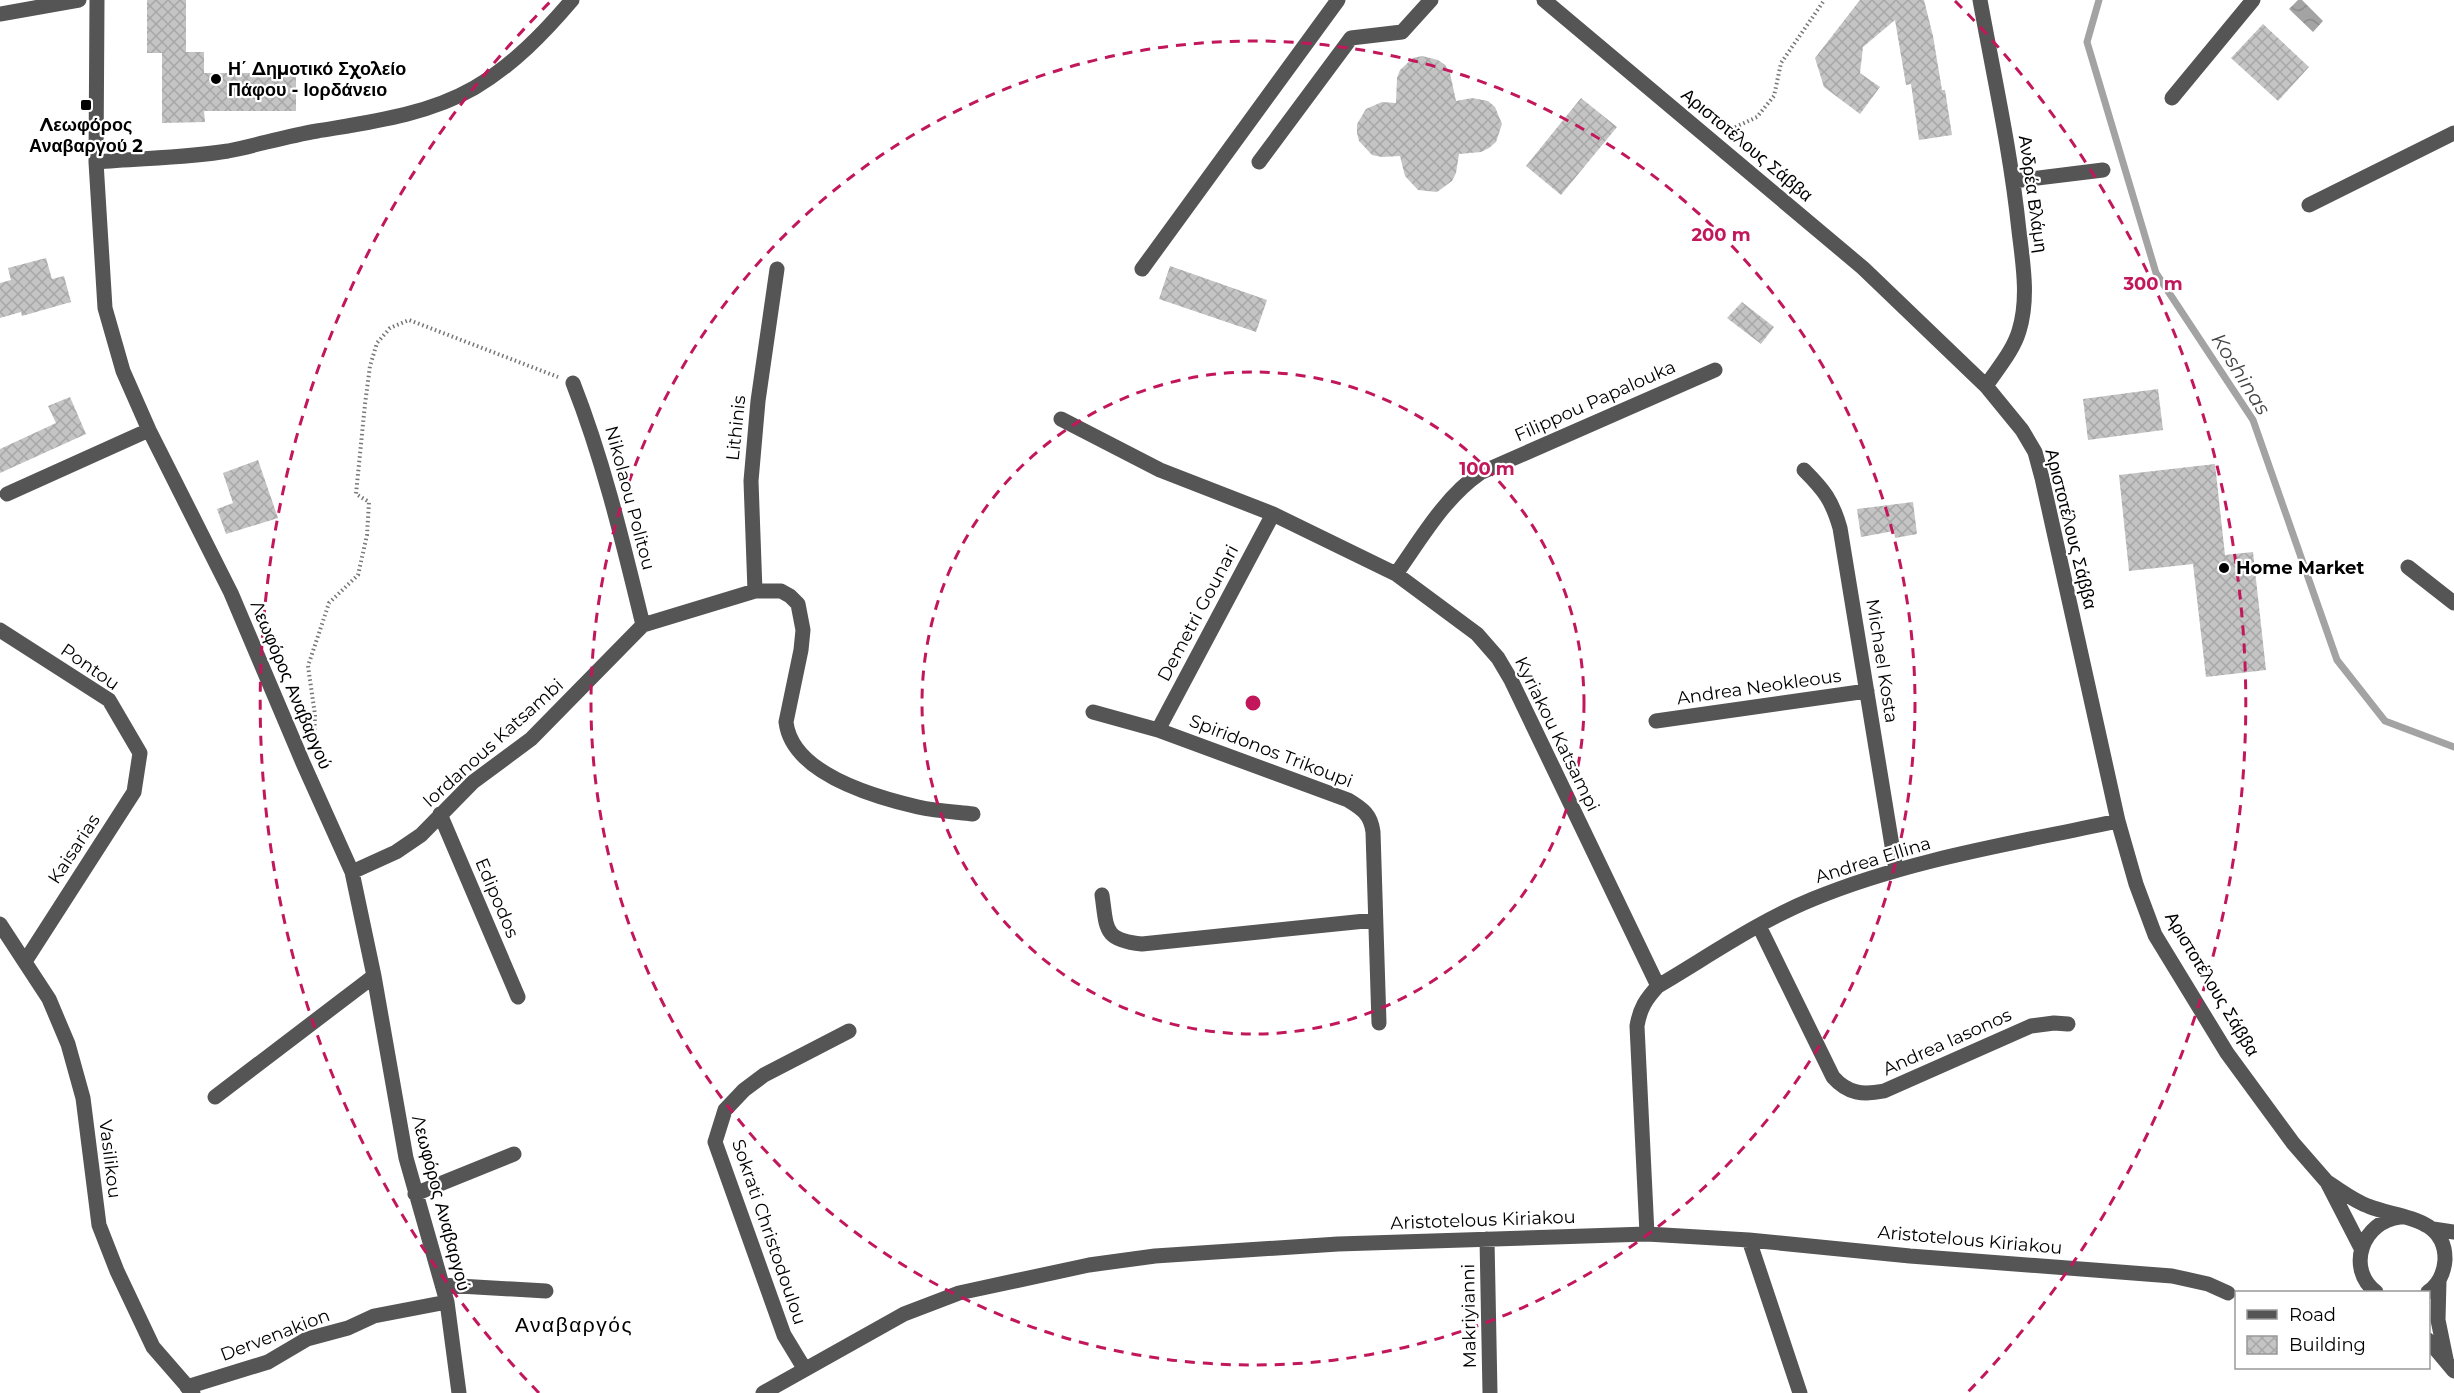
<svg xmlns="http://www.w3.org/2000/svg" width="2454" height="1393" font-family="Montserrat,sans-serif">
<defs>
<pattern id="water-waves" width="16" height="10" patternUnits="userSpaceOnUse" patternTransform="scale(1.5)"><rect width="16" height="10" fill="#a3a3a3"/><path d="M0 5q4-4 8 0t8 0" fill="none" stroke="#8b8b8b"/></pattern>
<pattern id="building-cross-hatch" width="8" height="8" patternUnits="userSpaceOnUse" patternTransform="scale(1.5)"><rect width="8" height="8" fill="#c4c4c4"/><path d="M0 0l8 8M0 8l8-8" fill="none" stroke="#a7a7a7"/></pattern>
</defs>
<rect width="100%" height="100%" fill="#fff"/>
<!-- water -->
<path fill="url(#water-waves)" d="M2298,0H2302L2323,21L2313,32L2289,9Z"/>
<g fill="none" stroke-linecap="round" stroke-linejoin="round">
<!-- stream -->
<path stroke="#a3a3a3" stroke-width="7" d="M2099,0L2087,42L2156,273L2253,420L2337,660L2385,721L2454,747"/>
</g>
<!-- building -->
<path fill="url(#building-cross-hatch)" d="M147,0H186V52H204V73H296V111H204L205,122L162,123V53H147Z
M1860,0H1924L1933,36L1942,90H1945L1952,135L1919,140L1911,84L1906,85L1895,20L1863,47L1860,73L1880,87L1860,114L1824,87L1815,58Z
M2263,24L2309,67L2278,101L2231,58Z
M1422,56L1438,60L1445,65L1450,73L1456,101L1472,98L1488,101L1495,107L1502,124L1496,142L1489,148L1481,152L1459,154L1456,173L1452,181L1437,192L1418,190L1405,176L1400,156L1382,157L1372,155L1359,141L1357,133V124L1366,109L1382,102L1396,103L1397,78L1400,70L1413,58Z
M1581,98L1617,127L1561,195L1526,166Z
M46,258L52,279L64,276L71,302L22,316L21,312L0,318V283L11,280L8,268Z
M1170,266L1267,300L1256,332L1159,299Z
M1742,302L1774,327L1761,344L1727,318Z
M2158,389L2163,430L2088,440L2083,399Z
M70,397L86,434L0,473V449L56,423L48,406Z
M258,460L278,518L226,534L217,509L233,503L223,473Z
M2215,464L2225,555L2253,552L2266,670L2206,677L2193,564L2129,571L2119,475Z
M1913,502L1917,534L1895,538L1894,531L1861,537L1857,509Z"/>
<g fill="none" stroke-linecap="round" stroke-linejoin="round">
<!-- path -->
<path stroke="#777" stroke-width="4" stroke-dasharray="1.5 3" stroke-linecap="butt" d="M1727,131L1757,117L1774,96L1781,63L1823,2
M314,739L315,715L308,666L329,603L358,575L367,535L369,502L356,494L365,404L370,366L377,343L390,328L409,320L558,377"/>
<!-- minor -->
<path stroke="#555" stroke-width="15" d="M97,0L96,162L105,308L123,371L149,430L231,593L303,763L352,872L374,976L406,1158L447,1302L459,1393
M1544,0L1863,268L1986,386L2022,430L2035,452L2042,478L2118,821L2136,884L2155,935L2227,1053L2293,1143L2327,1182L2361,1248
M1980,0C1994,77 2011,153 2019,231C2023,264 2029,299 2019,331C2013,351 1998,368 1986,386
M0,14L79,0
M2172,98L2253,0
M96,162C139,158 186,158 228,151C258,145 287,136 317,131C370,122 427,115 474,88C513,65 544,33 572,0
M1259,162L1351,38L1402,32L1431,0
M2014,181L2103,170
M2309,205L2454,133
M1142,269L1338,0
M573,383C604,462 623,543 643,625
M1061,419L1160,470L1273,514L1396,574L1477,634L1498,658L1511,680L1658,986
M1804,470C1824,490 1832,500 1840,528L1896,870
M7,494L149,430
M2408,567L2454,603
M1396,574C1421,539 1444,498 1480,473L1715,370
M755,591L751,481L758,401L777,269
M0,630L109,700L140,753L134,792L26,960
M1093,712L1158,730L1348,800C1363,809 1371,815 1373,832L1379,1023
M1656,721L1867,691
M1158,730L1273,514
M440,814L518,997
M352,872L396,852L421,835L473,782L531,739L643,625L755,591H781L790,596L798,604L803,630L801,650L786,722C792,774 875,797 918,807C936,811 955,812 973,814
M1102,895C1107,929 1103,940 1142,944L1375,920
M0,924L49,999L68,1044L83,1098L99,1225L117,1271L153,1347L193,1393
M1759,926L1833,1077C1848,1094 1863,1095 1884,1091L2031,1026L2054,1023L2068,1024
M215,1097L374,976
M2327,1182C2340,1190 2354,1201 2368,1206C2397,1218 2446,1216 2445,1260C2444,1273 2438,1285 2428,1292
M415,1194L514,1154
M2433,1229L2454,1232
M1647,1234L1637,1026C1640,1008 1646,999 1658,986C1709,956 1759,921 1813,899C1910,859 2016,843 2118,821
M1487,1239L1490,1393
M1749,1240L1800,1393
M2439,1281L2438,1320L2446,1359
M442,1285L546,1291
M2376,1292C2345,1268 2363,1221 2400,1217
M2428,1340L2454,1371
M804,1368L784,1335L715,1142L725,1110L744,1090L764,1075L849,1031
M187,1387L268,1362L307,1339L348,1328L374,1316L447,1302
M763,1393L904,1314L959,1293L1089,1265L1155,1256L1338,1244L1647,1234L1749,1240L1910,1256L2172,1276L2208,1284L2228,1293"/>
</g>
<!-- distance rings -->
<g fill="none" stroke="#c2185b" stroke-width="3" stroke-dasharray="10 8">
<circle cx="1253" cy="703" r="331"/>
<circle cx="1253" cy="703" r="662"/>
<path d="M539 1393A993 993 0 0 1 551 1M1955 1A993 993 0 0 1 1967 1393"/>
</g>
<!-- markers -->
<g fill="#000" stroke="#fff" stroke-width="2">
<circle cx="216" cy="79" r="6"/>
<rect x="80" y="99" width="12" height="12" rx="3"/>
<circle cx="2224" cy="568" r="6"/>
</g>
<g text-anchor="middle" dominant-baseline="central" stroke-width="4.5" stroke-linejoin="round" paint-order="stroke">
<!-- poi labels -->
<g font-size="18" font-weight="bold" fill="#000" stroke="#fff" text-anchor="start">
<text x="228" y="69">Η΄ Δημοτικό Σχολείο<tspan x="228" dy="21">Πάφου - Ιορδάνειο</tspan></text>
<text x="86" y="125" text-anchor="middle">Λεωφόρος<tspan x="86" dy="21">Αναβαργού 2</tspan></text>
<text x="2236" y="568">Home Market</text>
</g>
<!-- street labels -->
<g font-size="18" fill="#000" stroke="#fff">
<text transform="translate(1747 145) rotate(40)">Αριστοτέλους Σάββα</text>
<text transform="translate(2033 194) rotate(82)">Ανδρέα Βλάμη</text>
<text transform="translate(1595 401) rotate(-24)">Filippou Papalouka</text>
<text transform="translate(736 428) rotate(-84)">Lithinis</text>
<text transform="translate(630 498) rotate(75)">Nikolaou Politou</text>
<text transform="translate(2071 529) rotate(76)">Αριστοτέλους Σάββα</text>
<text transform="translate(1198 613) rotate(-62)">Demetri Gounari</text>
<text transform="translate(1882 661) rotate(81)">Michael Kosta</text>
<text transform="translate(90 667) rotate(35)">Pontou</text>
<text transform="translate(291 685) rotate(67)">Λεωφόρος Αναβαργού</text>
<text transform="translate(1759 687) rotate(-8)">Andrea Neokleous</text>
<text transform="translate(1557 734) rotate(64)">Kyriakou Katsampi</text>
<text transform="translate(493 743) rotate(-42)">Iordanous Katsambi</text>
<text transform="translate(1271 751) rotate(21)">Spiridonos Trikoupi</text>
<text transform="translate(74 849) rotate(-57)">Kaisarias</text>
<text transform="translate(1873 860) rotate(-17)">Andrea Ellina</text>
<text transform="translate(497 898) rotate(67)">Edipodos</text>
<text transform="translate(2212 984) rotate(59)">Αριστοτέλους Σάββα</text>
<text transform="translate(1947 1042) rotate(-24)">Andrea Iasonos</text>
<text transform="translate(110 1159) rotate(83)">Vasilikou</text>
<text transform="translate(441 1203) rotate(75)">Λεωφόρος Αναβαργού</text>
<text transform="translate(1483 1220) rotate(-2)">Aristotelous Kiriakou</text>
<text transform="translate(769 1232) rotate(71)">Sokrati Christodoulou</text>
<text transform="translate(1970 1240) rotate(5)">Aristotelous Kiriakou</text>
<text transform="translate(1469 1316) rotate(-91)">Makriyianni</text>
<text transform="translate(275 1335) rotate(-21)">Dervenakion</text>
</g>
<!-- water labels -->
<g font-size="20" font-style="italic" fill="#444" stroke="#fff">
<text transform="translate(2241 374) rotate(58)">Koshinas</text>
</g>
<!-- quarter labels -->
<g font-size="21" letter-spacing="1.5" fill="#000" stroke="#fff">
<text x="574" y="1324">Αναβαργός</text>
</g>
</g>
<circle cx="1253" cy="703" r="9" fill="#c2185b" stroke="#fff" stroke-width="3"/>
<g font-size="18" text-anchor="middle" font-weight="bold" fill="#c2185b" stroke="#fff" stroke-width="4.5" stroke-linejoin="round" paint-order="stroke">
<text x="1721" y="241">200 m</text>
<text x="2153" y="290">300 m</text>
<text x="1487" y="475">100 m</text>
</g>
<!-- legend -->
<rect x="2235" y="1291" width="195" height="78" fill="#ffffff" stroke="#999999" stroke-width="1.5"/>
<rect x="2247" y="1310" width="30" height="9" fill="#555555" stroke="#999999" stroke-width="1.5"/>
<text x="2289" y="1321" font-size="18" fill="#000000">Road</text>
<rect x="2247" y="1336" width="30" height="18" fill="url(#building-cross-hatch)" stroke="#999999" stroke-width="1.5"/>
<text x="2289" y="1351" font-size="18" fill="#000000">Building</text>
</svg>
